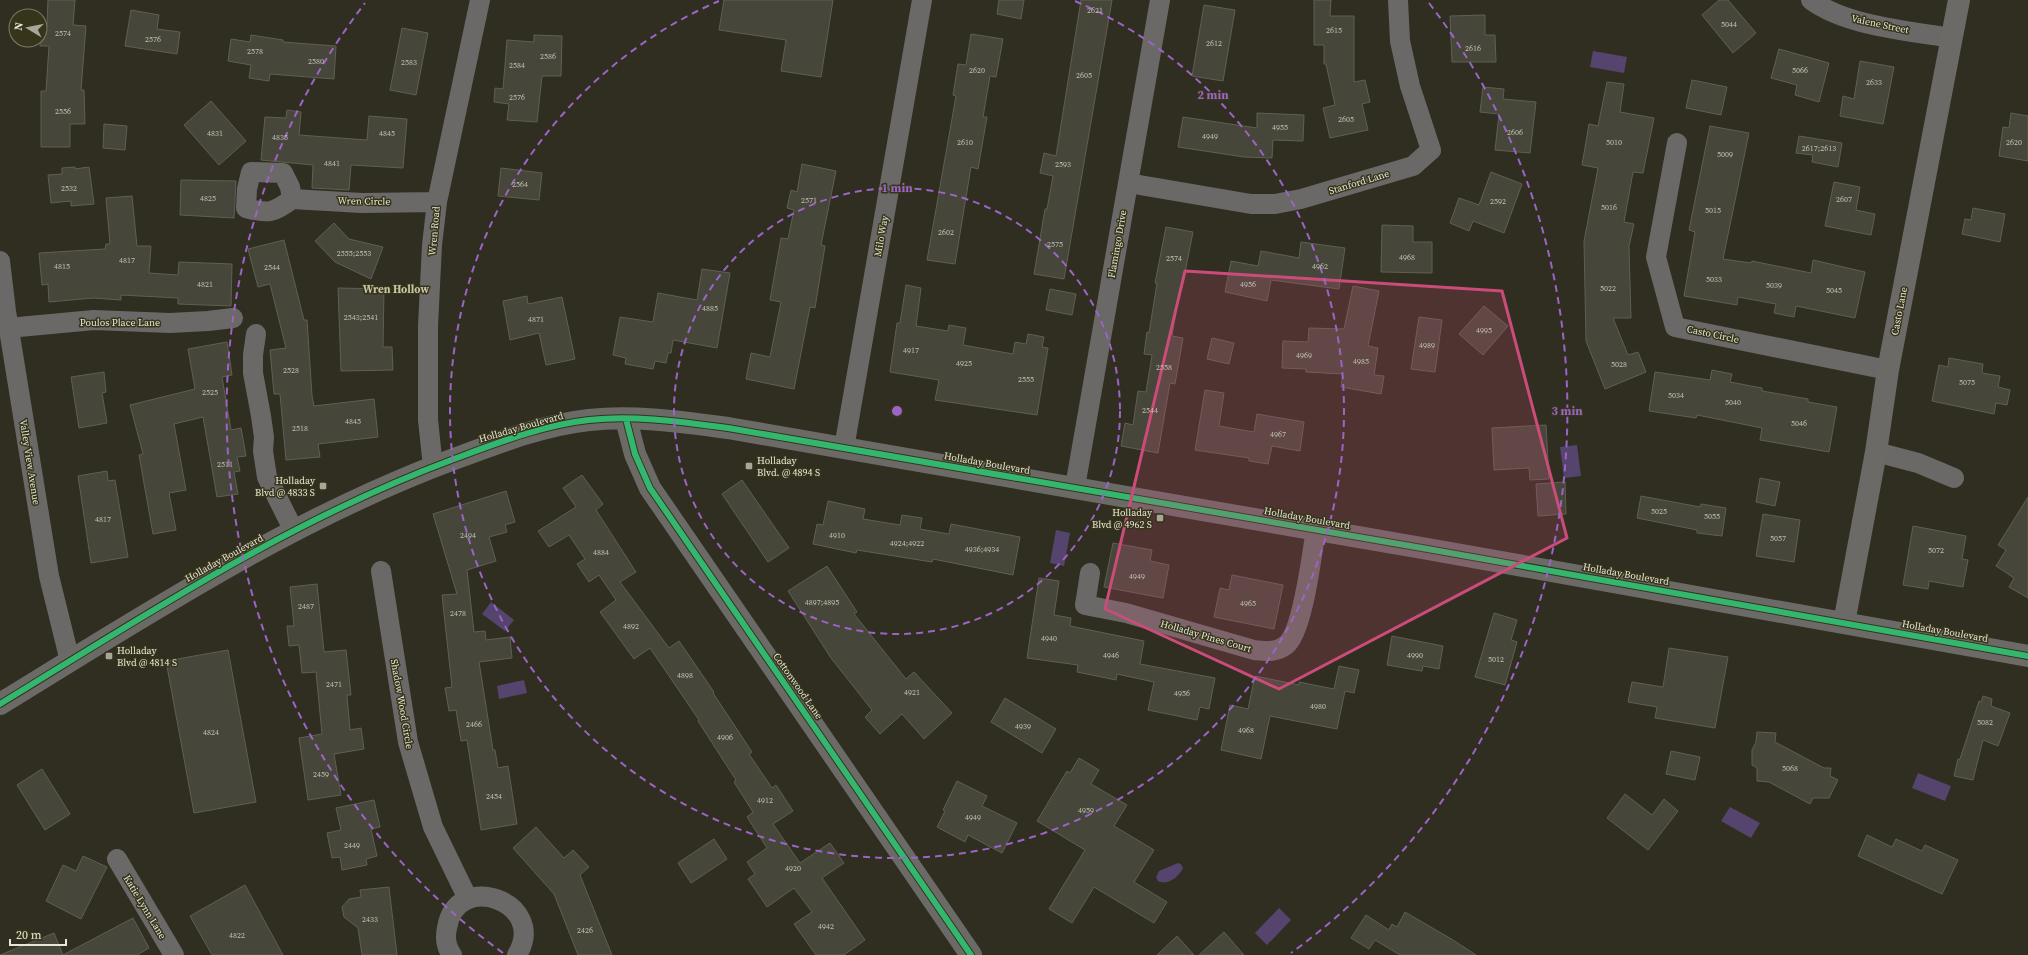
<svg xmlns="http://www.w3.org/2000/svg" width="2028" height="955" font-family="'Source Serif 4',serif">
<rect width="100%" height="100%" fill="#302e20"/>
<!-- water -->
<path fill="#55446d" d="M1593,51L1627,57L1624,73L1590,67Z
M1577,445L1581,476L1564,478L1560,447Z
M1056,530L1070,533L1064,566L1050,563Z
M491,602L514,620L505,631L482,614Z
M524,680L527,693L499,699L497,686Z
M1918,773L1951,786L1945,801L1912,788Z
M1730,807L1760,823L1751,838L1721,821Z
M1178,863L1181,864L1183,868C1179,877 1167,886 1158,881L1156,877L1159,871Z
M1279,908L1291,920L1267,945L1255,933Z"/>
<!-- building -->
<path fill="#47463a" stroke="#605f53" d="M48,0H75L73,25L86,26L81,90H84L85,124H70V147H41V91H46L49,46H40V23L47,24Z
M724,0H833L821,77L781,71L786,40L719,30Z
M999,0H1024L1021,19L997,14Z
M1081,0H1112L1064,279L1034,274L1045,209H1047L1053,176L1040,173L1044,153L1056,156Z
M1314,0H1331L1330,16H1354V82L1365,80L1370,102L1362,104L1368,130L1330,138L1323,108L1335,105L1326,64H1324V45H1314Z
M1719,0H1728L1756,33L1733,53L1702,15Z
M1204,5L1235,10L1223,81L1192,76Z
M131,10L159,15L157,29L180,32L177,54L125,46Z
M1485,15V35H1495L1496,62H1452L1450,16Z
M402,28L428,33L416,95L390,90Z
M971,34L1003,39L996,77L990,76L983,117H987L978,169L971,167L955,264L927,260L956,96L953,95L958,64L966,65Z
M251,35L283,40V42L336,46L334,79L270,74L269,81L249,78L251,65L228,61L231,39L250,42Z
M534,35L562,36L561,76H542L537,122L507,120L509,104L494,102L495,88L503,89L507,40L534,42Z
M1779,49L1829,63L1819,102L1795,95L1797,85L1771,78Z
M1860,61L1894,67L1883,124L1840,116L1843,96L1854,99Z
M1692,80L1727,87L1721,115L1686,108Z
M1607,82L1624,84L1620,112L1654,118L1643,173L1633,172L1624,222L1634,224L1629,246L1631,318H1613L1628,355L1638,352L1646,372L1605,389L1586,341L1584,241L1598,168L1582,165L1589,124L1598,126Z
M1483,87L1504,89L1503,99L1536,102L1530,153L1495,150L1499,114L1480,112Z
M211,101L246,141L219,165L184,125Z
M287,110L301,112L299,135L367,140L369,116L407,119L403,168L351,165L349,190L312,188L313,165L261,160L265,117L286,118Z
M1257,113L1304,115L1303,141L1273,140L1272,158L1244,157L1178,147L1183,117L1257,128Z
M2011,113L2028,116V161L1999,156L2003,127L2009,128Z
M104,124L127,126L125,150L103,148Z
M1710,126L1749,133L1723,259L1751,263L1752,261L1811,273L1813,260L1865,272L1855,318L1796,306L1794,317L1774,313L1776,304L1738,297L1737,305L1684,296L1695,232L1689,230Z
M1799,136L1842,143L1838,167L1812,162L1813,155L1796,153Z
M802,164L836,171L821,245L825,246L815,308L810,307L794,389L746,379L751,353L770,357L781,302L770,300L781,238L788,239L794,210L787,208L791,190L797,192Z
M75,167V169L89,167L94,204L71,206V201L51,203L48,175L62,174V168Z
M501,168L542,173L539,200L498,196Z
M1491,172L1522,184L1504,233L1473,221L1469,231L1450,223L1459,198L1479,205Z
M181,180L236,181L234,218L180,215Z
M1834,182L1860,187L1856,210L1875,214L1871,235L1825,226Z
M132,196L137,246H151L149,273L178,275L179,262L232,264L231,306L178,304V298L121,295V300L93,298L49,302L48,284L42,285L39,253L105,249L106,244H110L106,198Z
M1973,208L2005,214L2000,242L1962,234L1965,219L1971,220Z
M334,223L349,239L383,247L371,279L335,262L315,241Z
M1382,225L1413,226V242H1432V273L1381,272Z
M1166,227L1193,232L1182,288H1180L1172,336L1183,338L1175,384L1170,383L1158,453L1121,446L1125,423L1133,425L1138,391L1146,392L1152,355L1144,354L1147,332L1149,333L1157,283H1155Z
M284,240L304,320H307L312,396L314,406L374,399L378,437L318,444L320,457L286,460L280,394H274L270,350L286,348L270,284L258,287L248,249Z
M1301,242L1345,248L1339,289L1271,280L1267,301L1225,292L1231,261L1258,266L1261,251L1299,258Z
M702,269L730,273L717,348L673,340L671,353H668L666,363L655,361L653,369L625,364L626,358L613,355L620,317L653,322L658,293L697,300Z
M906,285L921,288L916,326L948,331L949,325L966,328L963,345L1013,354L1015,342L1026,344L1028,334L1044,337L1042,347L1048,348L1037,415L935,400L939,380L890,372L897,323H900Z
M1353,286L1379,291L1368,346L1378,348L1374,375L1384,376L1381,394L1341,387L1343,374L1306,372V369L1282,368L1283,341L1308,342L1309,328L1344,329Z
M338,288L384,289L383,347H392L393,370L341,371Z
M1050,289L1076,294L1072,315L1046,310Z
M527,296L528,304L562,297L575,359L546,365L539,333L510,340L503,301Z
M1484,306L1508,326L1483,355L1459,334Z
M1419,317L1442,320L1435,372L1411,369Z
M1212,338L1234,343L1229,364L1207,359Z
M227,342L232,375L222,377L231,430L241,428L246,456L237,457L240,471L234,472L238,494L217,497L203,417L174,424L186,490L169,493L176,530L153,534L139,455L143,454L130,405L195,389L188,349Z
M1949,358L1983,364L1982,373L2000,376L1998,387L2010,390L2007,405L1996,403L1994,414L1932,401L1939,365L1948,367Z
M1712,370L1732,374L1730,382L1762,388V391L1808,399V402L1837,407L1829,452L1760,440L1762,428L1697,415L1696,418L1649,411L1655,372L1710,380Z
M104,372L106,392L102,393L107,423L79,428L71,377Z
M1205,390L1224,393L1219,426L1254,432L1257,414L1304,422L1300,451L1272,446L1268,464L1249,461V458L1195,450Z
M1546,425L1549,479L1530,480L1529,468L1494,470L1492,428Z
M107,471L108,481L115,480L128,557L91,563L78,476Z
M582,475L603,504L596,510L636,572L620,582L669,648L679,641L714,692L713,693L752,752L749,754L772,788L776,785L793,811L773,824L800,863L830,843L844,863L822,878L865,940L844,955H816L794,924L812,912L794,888L767,907L748,879L755,874L747,862L767,848L747,817L753,812L734,782L736,780L698,721L699,720L650,648L634,659L600,612L616,600L599,575L589,582L577,564L585,559L569,535L549,547L538,531L576,507L563,488Z
M1760,478L1780,482L1775,506L1756,502Z
M742,480L789,548L768,562L722,494Z
M1565,482L1566,514L1538,516L1536,484Z
M506,491L515,522L505,525L507,532L489,537L496,561L467,570L474,632L485,631L486,640L510,637L512,658L479,662L493,750H495L498,768L508,766L517,824L481,830L467,740L461,741L456,710L449,711L445,688L452,687L442,595L457,594L433,514Z
M1641,496L1700,507L1701,504L1726,508L1722,536L1697,533V530L1637,518Z
M2028,497V598L2009,587L2014,578L1996,566L2006,550L1998,545Z
M828,501L865,509L863,519L900,525L902,515L922,518L920,529L949,534L951,524L1020,537L1013,575L933,559L932,562L857,550L856,553L813,544L817,524L823,525Z
M1763,514L1800,520L1794,562L1756,556Z
M1913,526L1966,536L1962,559L1968,560L1963,587L1929,581L1928,589L1903,585Z
M1113,543L1152,550L1150,561L1169,565L1163,598L1104,587Z
M827,566L857,612L854,614L906,679L914,672L952,713L924,739L902,714L880,734L865,717L872,710L831,658L788,591Z
M1232,575L1283,585L1274,629L1214,617L1220,588L1229,590Z
M1039,578L1059,581L1054,615L1071,618L1070,626L1144,641L1140,664L1215,678L1209,709L1200,707L1197,720L1148,710L1154,682L1117,674L1116,680L1077,672L1078,665L1027,658Z
M317,584L324,652L346,650L351,695H347L350,730L361,728L364,749L334,754L341,795L308,800L299,738L322,734L316,672L302,673L299,645L289,646L287,626H294L290,587Z
M1494,613L1517,620L1511,640L1517,642L1505,685L1475,677Z
M1392,636L1443,646L1439,669L1423,666L1422,671L1387,665Z
M1669,648L1728,657L1715,728L1655,718L1657,707L1628,702L1632,682L1663,687Z
M228,650L256,802L194,813L166,661Z
M1339,666L1359,670L1354,693L1345,691L1337,729L1270,716L1261,759L1221,750L1230,705L1248,709L1255,676L1299,685V682L1334,689Z
M1983,696L1992,699L1991,706L2010,713L1998,746L1983,740L1973,780L1954,776L1958,759H1960L1979,701L1981,702Z
M1005,698L1056,729L1042,753L991,722Z
M1757,732L1776,733L1775,742L1824,768H1831L1830,776L1838,780L1829,798H1813L1810,804L1769,782L1757,781V768L1752,765V750L1756,742Z
M1671,751L1700,757L1695,780L1666,774Z
M1079,758L1099,770L1091,784L1127,805L1114,826L1154,850L1134,882L1167,902L1154,923L1094,887L1072,923L1049,909L1085,850L1037,821L1067,771L1070,773Z
M42,769L70,814L45,830L17,785Z
M957,781L987,796L982,806L1017,823L1002,853L968,835L965,842L937,827L945,811L943,810Z
M1625,794L1652,815L1664,799L1678,811L1648,850L1607,818Z
M374,800L380,827L371,829L377,856L366,859L367,865L342,870L340,857L332,858L327,833L341,830L336,808Z
M536,827L564,858L573,850L589,867L580,875L612,955H578L554,894L513,848Z
M1867,835L1892,847L1896,839L1922,851L1925,845L1958,860L1942,894L1858,856Z
M714,839L727,859L691,883L678,863Z
M83,856L107,867L81,919L46,901L63,865L76,871Z
M245,885L283,955H212L190,916Z
M389,887L397,955H362L358,928L344,917L342,907L349,899L361,897L360,890Z
M1405,912L1453,940L1476,955H1400L1375,940L1369,949L1351,938L1366,915L1389,930L1392,924L1397,927Z
M133,918L149,948L137,955H0L54,933L63,955Z
M1224,932L1244,955H1199Z
M1177,936L1194,955H1157Z"/>
<g fill="none" stroke-linecap="round" stroke-linejoin="round">
<!-- street -->
<path stroke="#6a6967" stroke-width="20" d="M1811,0C1846,26 1909,31 1952,38
M1677,143L1656,257L1675,327L1888,370
M1128,183L1251,204H1275L1301,199L1413,166L1431,150L1410,86L1400,41L1398,0
M292,199L290,187L283,173L251,172L247,189L246,208C268,214 274,213 292,199L362,203L437,202
M0,261L6,311L49,576L70,661
M8,328L94,320L170,323L208,321L233,318
M256,334L253,355V373L261,416L264,437L263,451L267,477L294,531
M844,448L922,0
M1876,452L1918,463L1954,478
M433,467L428,420V326L432,245L437,202L480,0
M1075,487L1160,0
M381,571L408,742L433,827L468,899
M1090,573L1085,605L1126,613L1254,650C1266,651 1276,653 1286,645C1303,632 1312,553 1316,529
M117,859L174,955
M452,955C446,947 445,937 447,928C456,869 549,902 517,955"/>
<!-- secondary -->
<path stroke="#6c6a67" stroke-width="22" d="M626,419L635,454L650,488L971,955
M1844,623L1876,452L1888,370L1959,0
M0,704C147,614 292,519 454,459C497,443 543,425 589,420C635,415 682,422 728,428L1422,548L2028,656"/>
<!-- cycleway casing -->
<g stroke="#36341a" stroke-width="8">
<path id="cycleway" d="M626,419L635,454L650,488L971,955
M0,704C147,614 292,519 454,459C497,443 543,425 589,420C635,415 682,422 728,428L1422,548L2028,656"/>
</g>
<!-- cycleway -->
<use href="#cycleway" stroke="#33b770" stroke-width="6"/>
</g>
<!-- marked area -->
<path fill="#cb4c7a" fill-opacity="0.2" stroke="#cb4c7a" stroke-width="3" stroke-linejoin="round" d="M1185,271L1502,291L1567,538L1279,689L1105,609Z"/>
<!-- distance rings -->
<g fill="none" stroke="#9b64c6" stroke-width="2" stroke-dasharray="7 5">
<circle cx="897" cy="411" r="223"/>
<path d="M1075 1A447 447 0 1 1 719 1"/>
<path d="M503 953A670 670 0 0 1 365 3M1429 3A670 670 0 0 1 1291 953"/>
</g>
<!-- markers -->
<g fill="#a7a697" stroke="#36341a" stroke-width="1.5">
<rect x="745" y="462" width="8" height="8" rx="2"/>
<rect x="319" y="482" width="8" height="8" rx="2"/>
<rect x="1156" y="514" width="8" height="8" rx="2"/>
<rect x="105" y="652" width="8" height="8" rx="2"/>
</g>
<g text-anchor="middle" dominant-baseline="central" stroke-width="3" stroke-linejoin="round" paint-order="stroke">
<!-- number labels -->
<g font-size="8" fill="#bfbfb0">
<text x="1095" y="10">2621</text>
<text x="1729" y="24">5044</text>
<text x="1334" y="30">2615</text>
<text x="63" y="33">2574</text>
<text x="153" y="39">2576</text>
<text x="1214" y="43">2612</text>
<text x="1473" y="48">2616</text>
<text x="255" y="51">2578</text>
<text x="548" y="56">2586</text>
<text x="316" y="61">2580</text>
<text x="409" y="62">2583</text>
<text x="517" y="65">2584</text>
<text x="977" y="70">2620</text>
<text x="1800" y="70">5066</text>
<text x="1084" y="75">2605</text>
<text x="1874" y="82">2633</text>
<text x="517" y="97">2576</text>
<text x="63" y="111">2556</text>
<text x="1346" y="119">2605</text>
<text x="1280" y="127">4955</text>
<text x="1515" y="132">2606</text>
<text x="215" y="133">4831</text>
<text x="387" y="133">4845</text>
<text x="1210" y="136">4949</text>
<text x="280" y="137">4835</text>
<text x="965" y="142">2610</text>
<text x="1614" y="142">5010</text>
<text x="2014" y="142">2620</text>
<text x="1819" y="148">2617;2613</text>
<text x="1725" y="154">5009</text>
<text x="332" y="163">4841</text>
<text x="1063" y="164">2593</text>
<text x="520" y="184">2564</text>
<text x="69" y="188">2532</text>
<text x="208" y="198">4825</text>
<text x="1844" y="199">2607</text>
<text x="809" y="200">2571</text>
<text x="1498" y="201">2592</text>
<text x="1609" y="207">5016</text>
<text x="1713" y="210">5015</text>
<text x="946" y="232">2602</text>
<text x="1055" y="244">2575</text>
<text x="354" y="253">2555;2553</text>
<text x="1407" y="257">4968</text>
<text x="1174" y="258">2574</text>
<text x="127" y="260">4817</text>
<text x="62" y="266">4815</text>
<text x="1320" y="266">4962</text>
<text x="272" y="267">2544</text>
<text x="1714" y="279">5033</text>
<text x="205" y="284">4821</text>
<text x="1248" y="284">4956</text>
<text x="1774" y="285">5039</text>
<text x="1608" y="288">5022</text>
<text x="1834" y="290">5045</text>
<text x="710" y="308">4885</text>
<text x="361" y="317">2543;2541</text>
<text x="536" y="319">4871</text>
<text x="1484" y="330">4995</text>
<text x="1427" y="345">4989</text>
<text x="911" y="350">4917</text>
<text x="1304" y="355">4969</text>
<text x="1361" y="361">4985</text>
<text x="964" y="363">4925</text>
<text x="1619" y="364">5028</text>
<text x="1164" y="367">2558</text>
<text x="291" y="370">2528</text>
<text x="1026" y="379">2555</text>
<text x="1967" y="382">5075</text>
<text x="210" y="392">2525</text>
<text x="1676" y="395">5034</text>
<text x="1733" y="402">5040</text>
<text x="1150" y="410">2544</text>
<text x="353" y="421">4845</text>
<text x="1799" y="423">5046</text>
<text x="300" y="428">2518</text>
<text x="1278" y="434">4967</text>
<text x="225" y="464">2511</text>
<text x="1659" y="511">5025</text>
<text x="1712" y="516">5055</text>
<text x="103" y="519">4817</text>
<text x="468" y="535">2494</text>
<text x="837" y="535">4910</text>
<text x="1778" y="538">5057</text>
<text x="907" y="543">4924;4922</text>
<text x="982" y="549">4936;4934</text>
<text x="1936" y="550">5072</text>
<text x="601" y="552">4884</text>
<text x="1137" y="576">4949</text>
<text x="822" y="602">4897;4895</text>
<text x="1248" y="603">4965</text>
<text x="306" y="606">2487</text>
<text x="458" y="613">2478</text>
<text x="631" y="626">4892</text>
<text x="1049" y="638">4940</text>
<text x="1111" y="655">4946</text>
<text x="1415" y="655">4990</text>
<text x="1496" y="659">5012</text>
<text x="685" y="675">4898</text>
<text x="334" y="684">2471</text>
<text x="912" y="692">4921</text>
<text x="1182" y="693">4956</text>
<text x="1318" y="706">4980</text>
<text x="1985" y="722">5082</text>
<text x="474" y="724">2466</text>
<text x="1023" y="726">4939</text>
<text x="1246" y="730">4968</text>
<text x="211" y="732">4824</text>
<text x="725" y="737">4906</text>
<text x="1790" y="768">5068</text>
<text x="321" y="774">2459</text>
<text x="494" y="796">2454</text>
<text x="765" y="800">4912</text>
<text x="1086" y="810">4959</text>
<text x="973" y="817">4949</text>
<text x="352" y="845">2449</text>
<text x="793" y="868">4920</text>
<text x="370" y="919">2433</text>
<text x="826" y="926">4942</text>
<text x="585" y="930">2426</text>
<text x="237" y="935">4822</text>
</g>
<!-- street labels -->
<g font-size="10" fill="#e7e7d7" stroke="#36341a">
<text transform="translate(1880 24) rotate(12)">Valene Street</text>
<text transform="translate(1359 182) rotate(-17)">Stanford Lane</text>
<text transform="translate(364 201) rotate(1)">Wren Circle</text>
<text transform="translate(434 231) rotate(-85)">Wren Road</text>
<text transform="translate(881 236) rotate(-80)">Milo Way</text>
<text transform="translate(1117 244) rotate(-80)">Flamingo Drive</text>
<text transform="translate(1899 311) rotate(-79)">Casto Lane</text>
<text x="120" y="322">Poulos Place Lane</text>
<text transform="translate(1713 334) rotate(12)">Casto Circle</text>
<text transform="translate(521 427) rotate(-16)">Holladay Boulevard</text>
<text transform="translate(30 462) rotate(81)">Valley View Avenue</text>
<text transform="translate(987 463) rotate(10)">Holladay Boulevard</text>
<text transform="translate(1307 518) rotate(10)">Holladay Boulevard</text>
<text transform="translate(224 558) rotate(-29)">Holladay Boulevard</text>
<text transform="translate(1626 574) rotate(10)">Holladay Boulevard</text>
<text transform="translate(1945 631) rotate(10)">Holladay Boulevard</text>
<text transform="translate(1206 636) rotate(16)">Holladay Pines Court</text>
<text transform="translate(798 686) rotate(55)">Cottonwood Lane</text>
<text transform="translate(402 704) rotate(80)">Shadow Wood Circle</text>
<text transform="translate(145 907) rotate(59)">Katie Lynn Lane</text>
</g>
<!-- poi labels -->
<g font-size="10" fill="#e7e7d7" stroke="#36341a" text-anchor="start">
<text x="757" y="460">Holladay<tspan x="757" dy="12">Blvd. @ 4894 S</tspan></text>
<text x="315" y="480" text-anchor="end">Holladay<tspan x="315" dy="12">Blvd @ 4833 S</tspan></text>
<text x="1152" y="512" text-anchor="end">Holladay<tspan x="1152" dy="12">Blvd @ 4962 S</tspan></text>
<text x="117" y="650">Holladay<tspan x="117" dy="12">Blvd @ 4814 S</tspan></text>
</g>
<!-- neighbourhood labels -->
<g font-size="11" font-weight="bold" fill="#c6c5a6" stroke="#36341a">
<text x="396" y="289">Wren Hollow</text>
</g>
</g>
<circle cx="897" cy="411" r="6" fill="#9b64c6" stroke="#36341a" stroke-width="2"/>
<g font-size="12" text-anchor="middle" font-weight="bold" fill="#9b64c6" stroke="#36341a" stroke-width="3" stroke-linejoin="round" paint-order="stroke">
<text x="1213" y="99">2 min</text>
<text x="897" y="192">1 min</text>
<text x="1567" y="415">3 min</text>
</g>
<!-- north arrow -->
<g transform="translate(28 28) rotate(280)"><circle r="19" fill="#36341a" stroke="#7d7c66"/>
<path d="M0-3L7 15L0 10L-7 15Z" fill="#a7a697"/>
<text y="-6" font-size="11" font-weight="bold" text-anchor="middle" fill="#e7e7d7">N</text>
</g>
<!-- scale -->
<path d="M10 939v6h56v-6" fill="none" stroke="#e7e7d7" stroke-width="2"/>
<text x="16" y="939" font-size="12" fill="#e7e7d7" stroke="#36341a" stroke-width="3" paint-order="stroke">20 m</text>
</svg>
